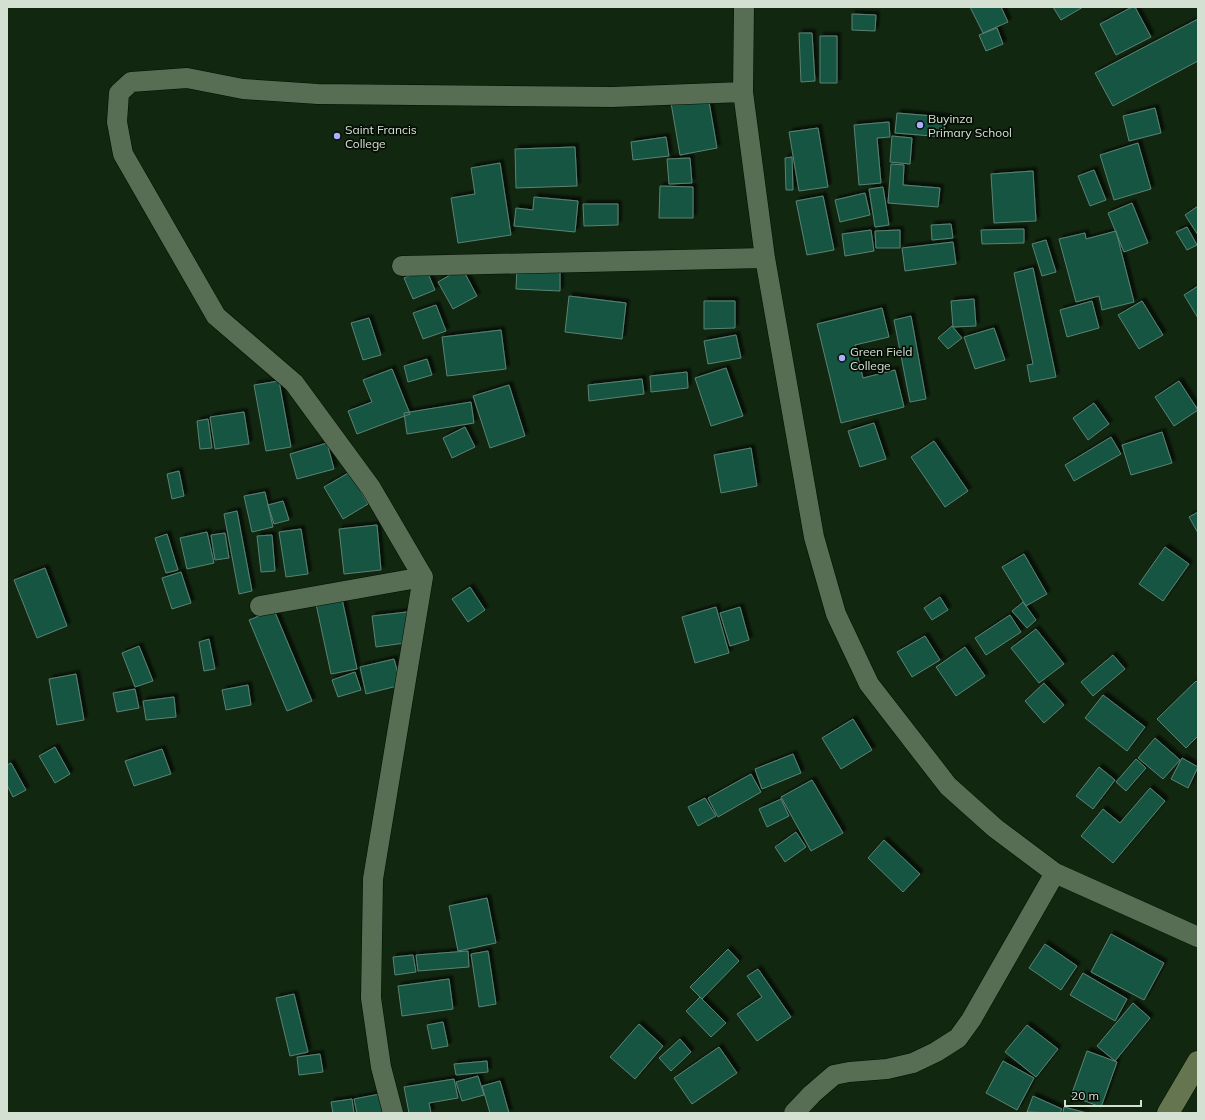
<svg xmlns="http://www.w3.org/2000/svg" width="1205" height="1120" font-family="Mulish,sans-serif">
<defs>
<filter id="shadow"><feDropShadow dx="3.5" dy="-3.5" stdDeviation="1" flood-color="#0009"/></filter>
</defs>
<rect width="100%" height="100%" fill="#122710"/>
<!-- building -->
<path fill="#135543" stroke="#5c8274" filter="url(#shadow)" d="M970,7H1001L1008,22L983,33Z
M1053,7H1083L1061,20Z
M1132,7H1135L1151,37L1116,55L1100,24Z
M852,14L876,15L875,31L852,30Z
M1198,19V61L1113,106L1095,73Z
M997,28L1003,44L986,51L979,35Z
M799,33H812L815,81L801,82Z
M820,36H837V83H820Z
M708,96L717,148L680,155L671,103Z
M1155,108L1161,133L1129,141L1123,116Z
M897,113L945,117L944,137L895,133Z
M889,122L890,137L877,138L881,183L859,185L854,125Z
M818,128L828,187L799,191L789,132Z
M892,136L912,138L910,164L890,162Z
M666,137L669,156L633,160L631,142Z
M1138,143L1151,189L1114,200L1100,155Z
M575,147L577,186L516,188L515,149Z
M792,157L793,190H786L785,158Z
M690,158L692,183L669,184L667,159Z
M500,163L511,235L458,243L451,198L475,194L471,168Z
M891,164L904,165L903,185L940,188L938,207L888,203Z
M1094,170L1106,200L1090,206L1078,176Z
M1033,171L1036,221L994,223L991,174Z
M660,186L693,187V218H659Z
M883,187L889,225L875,227L869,189Z
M865,193L870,215L840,222L835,200Z
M823,196L834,250L807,255L796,201Z
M534,197L578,201L575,232L514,226L516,208L533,210Z
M1132,203L1148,243L1124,252L1108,213Z
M583,204H618V225L584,226Z
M1198,206V235L1185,215Z
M951,224L953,238L932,240L931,225Z
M1187,227L1197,245L1187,250L1176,232Z
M1024,229V243L982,244L981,230Z
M871,230L874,251L845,256L842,234Z
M900,230V248H876L875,231Z
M1116,231L1134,302L1102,310L1099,296L1076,302L1059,239L1085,233L1086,239Z
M1046,240L1056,272L1042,276L1032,244Z
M953,242L956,264L905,271L902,248Z
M462,268L477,296L453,309L438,282Z
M517,268L560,269V291L516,289Z
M1033,268L1056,377L1030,382L1027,365L1033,364L1014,273Z
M426,269L435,290L413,299L404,278Z
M1198,286V318L1184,295Z
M569,296L626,303L622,339L565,332Z
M974,299L976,326L953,327L951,301Z
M704,301H735V328L704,329Z
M1092,301L1099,328L1067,337L1060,310Z
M1142,301L1163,335L1139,349L1118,315Z
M436,305L446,331L423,339L413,313Z
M882,308L889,337L855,345L863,378L895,370L904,407L841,423L817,324Z
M911,316L926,399L910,402L894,320Z
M369,318L381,355L363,360L351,323Z
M952,326L962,338L948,349L938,338Z
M994,328L1005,360L975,369L964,337Z
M501,330L506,369L447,376L442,337Z
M736,335L741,358L708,364L704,341Z
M427,359L432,375L408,382L404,366Z
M726,368L743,416L711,426L695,378Z
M392,369L410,414L357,434L348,411L372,402L363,380Z
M687,372L688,388L651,392L650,376Z
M642,379L644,394L589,401L588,385Z
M279,381L291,447L266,451L254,385Z
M1179,381L1198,410L1174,426L1155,397Z
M509,385L525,436L490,448L473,396Z
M471,402L474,423L407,434L404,413Z
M1094,403L1109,424L1088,440L1073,418Z
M244,412L249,444L215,449L210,417Z
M208,419L212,448L200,449L197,421Z
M874,423L886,459L860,467L848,431Z
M465,427L475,447L452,458L443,438Z
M1162,432L1172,463L1131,475L1122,445Z
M1111,437L1121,454L1074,481L1065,465Z
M934,441L968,491L945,507L911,457Z
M327,443L334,469L297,479L290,454Z
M751,448L757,486L721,493L714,455Z
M179,471L184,496L172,499L167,474Z
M350,472L368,504L343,519L324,487Z
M265,492L273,527L252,532L244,496Z
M283,501L289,520L274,524L268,505Z
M237,511L252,591L239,594L224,514Z
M1198,512V533L1189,517Z
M377,525L381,570L344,574L339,529Z
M301,529L308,574L286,577L279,532Z
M207,532L214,563L187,569L180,538Z
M225,533L229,558L215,560L211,535Z
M167,534L178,570L166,573L155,538Z
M272,535L275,571L261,572L257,536Z
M1165,547L1189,564L1163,601L1139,584Z
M1024,554L1047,594L1026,606L1002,567Z
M45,568L67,626L37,638L14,580Z
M181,572L191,603L172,609L162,578Z
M470,587L485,610L468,622L452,599Z
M940,597L948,610L932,620L924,608Z
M342,599L357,669L331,674L316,604Z
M1023,602L1036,620L1027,628L1012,611Z
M716,607L729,653L695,663L682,617Z
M740,607L749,640L730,646L720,613Z
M274,610L312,701L287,711L249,620Z
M407,612L412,642L376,647L372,616Z
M1010,615L1021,632L986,655L975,638Z
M1036,629L1064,664L1039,683L1011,648Z
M925,636L940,660L912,677L897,652Z
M209,639L215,669L204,671L199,642Z
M139,646L153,681L135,687L122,653Z
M965,647L985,676L956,696L936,667Z
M1113,655L1125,669L1093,696L1081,682Z
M394,659L401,685L366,694L360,667Z
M355,672L361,690L338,697L332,680Z
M76,674L84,720L57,725L49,679Z
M1196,681L1198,683V736L1186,748L1157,719Z
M1044,683L1064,705L1044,723L1025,701Z
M248,685L251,705L226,710L222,690Z
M135,689L139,708L117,712L113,693Z
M1103,695L1145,727L1127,751L1085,718Z
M174,697L176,717L146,720L143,701Z
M853,719L872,750L841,769L822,738Z
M1155,738L1180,760L1163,779L1138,758Z
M55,747L70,774L55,783L39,756Z
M162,749L171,774L134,786L125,761Z
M793,754L801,773L762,789L755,769Z
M1182,758L1198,767L1188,788L1171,779Z
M1136,759L1146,768L1126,791L1116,782Z
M11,763L26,790L13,797L7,785V765Z
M1099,767L1115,780L1093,809L1076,796Z
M751,774L761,792L718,817L708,798Z
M812,780L843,833L811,851L781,797Z
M1150,788L1165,801L1113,863L1081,836L1103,809L1120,823Z
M705,798L716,816L698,826L688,807Z
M781,799L789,816L767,827L759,809Z
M796,832L806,847L785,862L775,847Z
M884,840L920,874L903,892L868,858Z
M487,898L496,943L458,951L449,906Z
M1111,934L1164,963L1144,1000L1091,972Z
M1045,944L1077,966L1061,990L1029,968Z
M728,949L739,961L702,999L690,987Z
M468,951L469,967L418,971L416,955Z
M488,951L496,1004L479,1007L471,954Z
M413,955L416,972L395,975L393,957Z
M758,969L791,1017L757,1041L737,1014L762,997L747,976Z
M1083,973L1127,999L1115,1021L1070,995Z
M449,979L453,1009L402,1016L398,986Z
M294,994L308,1052L290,1056L276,998Z
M700,997L726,1023L711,1037L686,1011Z
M1133,1003L1150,1018L1115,1061L1097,1046Z
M443,1022L448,1046L432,1049L427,1025Z
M639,1024L663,1046L635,1079L610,1057Z
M1027,1025L1058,1049L1036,1077L1005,1052Z
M680,1039L691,1052L671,1071L659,1058Z
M719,1047L737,1073L692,1104L674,1078Z
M1087,1051L1117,1062L1101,1107L1071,1096Z
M320,1054L323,1072L299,1075L297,1057Z
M487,1061L488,1072L456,1075L454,1064Z
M1003,1061L1034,1078L1017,1110L986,1093Z
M478,1076L484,1095L462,1101L456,1082Z
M454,1079L458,1098L429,1103L431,1113H409L404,1087Z
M500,1081L509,1113H490L482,1086Z
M380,1094L383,1113H357L354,1099Z
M1033,1096L1062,1109L1060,1113L1027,1112Z
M352,1099L354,1113H333L331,1102Z
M1064,1107L1087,1113H1063Z"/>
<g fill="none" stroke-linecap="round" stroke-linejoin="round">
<!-- minor casing -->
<g stroke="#010f00" stroke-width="21">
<path id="minor" d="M744,7L743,92L765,258L814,537L836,614L869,684L948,786L995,828L1055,873L1198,937
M402,266L765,258
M260,606L423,577
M393,1113L381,1067L371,998L373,879L423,577L371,488L294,383L216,316L123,154L117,122L119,93L131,82L187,78L243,89L318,94L612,97L743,92
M794,1113L812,1094L834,1075L849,1072L887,1069L913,1063L936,1052L958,1038L971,1020L1055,873"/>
</g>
<!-- secondary casing -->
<g stroke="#010f00" stroke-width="23">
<path id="secondary" d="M1168,1113L1198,1062"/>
</g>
<!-- minor -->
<use href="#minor" stroke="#576d54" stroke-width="20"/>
<!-- secondary -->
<use href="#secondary" stroke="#647550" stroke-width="22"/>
</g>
<!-- markers -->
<g fill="#acaffb" stroke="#050d05" stroke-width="1.5">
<circle cx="920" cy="125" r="4"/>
<circle cx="337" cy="136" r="4"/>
<circle cx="842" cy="358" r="4"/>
</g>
<g text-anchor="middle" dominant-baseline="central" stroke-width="3.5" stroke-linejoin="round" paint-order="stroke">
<!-- poi labels -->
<g font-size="12" fill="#d4e1d2" stroke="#050d05" text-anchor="start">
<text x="928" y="118">Buyinza<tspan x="928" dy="14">Primary School</tspan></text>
<text x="345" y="129">Saint Francis<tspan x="345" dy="14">College</tspan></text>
<text x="850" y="351">Green Field<tspan x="850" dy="14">College</tspan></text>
</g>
</g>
<!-- border -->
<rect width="1205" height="1120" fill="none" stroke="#d4e1d2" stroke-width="16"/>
<!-- scale -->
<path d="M1065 1100v6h76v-6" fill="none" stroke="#d4e1d2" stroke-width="2"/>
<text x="1071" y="1100" font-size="12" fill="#d4e1d2" stroke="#050d05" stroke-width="3" paint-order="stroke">20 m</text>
</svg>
